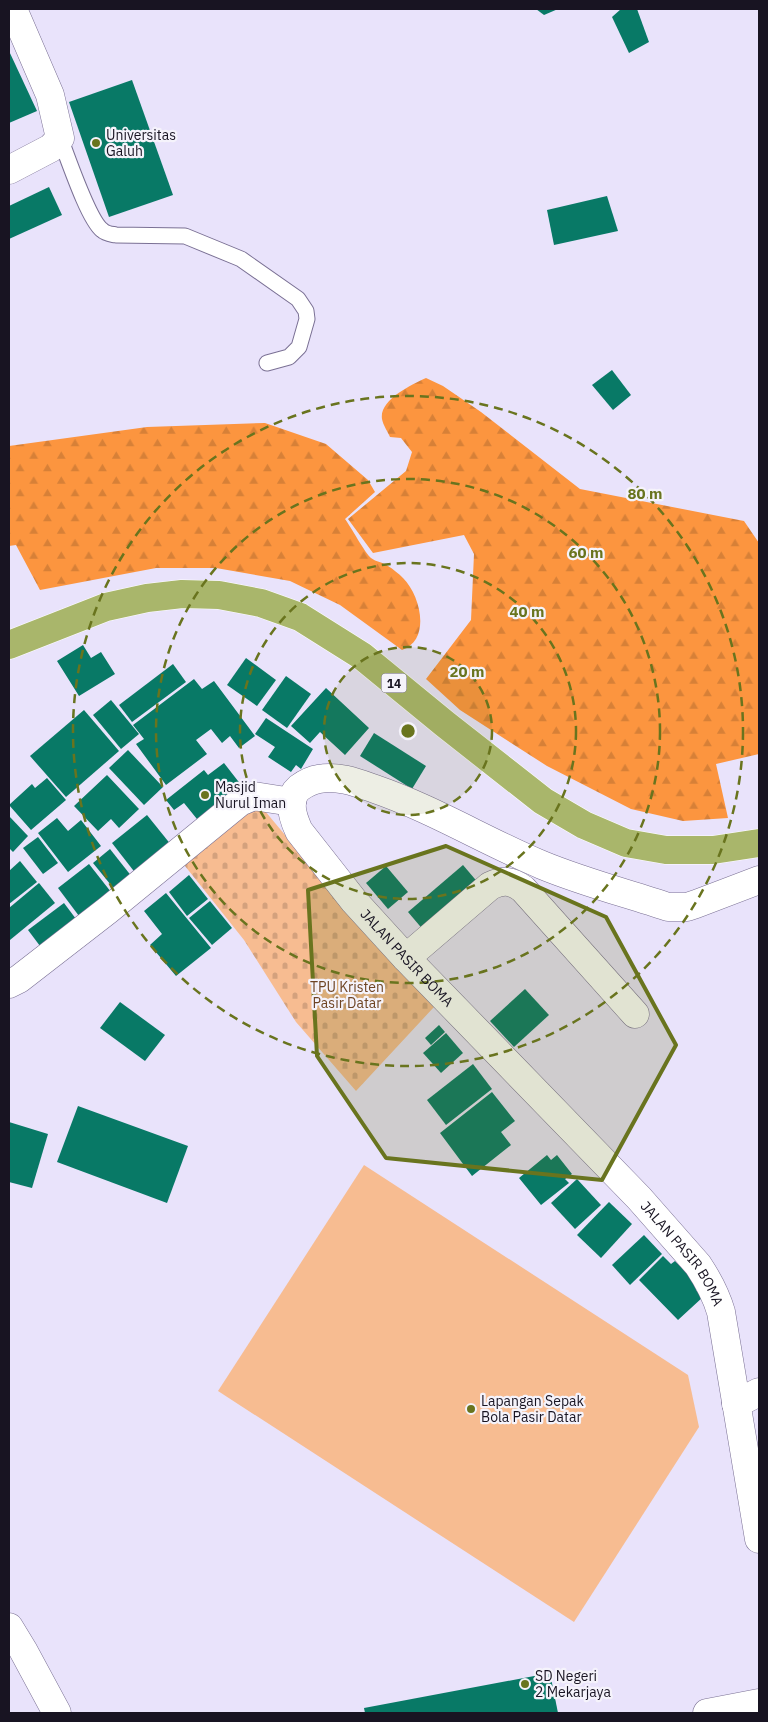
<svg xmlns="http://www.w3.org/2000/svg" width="768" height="1722" viewBox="0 0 768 1722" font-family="'IBM Plex Sans',sans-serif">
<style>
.green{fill:#f7bc91}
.forest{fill:url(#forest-firs)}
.cemetery{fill:url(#cemetery-stones)}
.building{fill:#087966}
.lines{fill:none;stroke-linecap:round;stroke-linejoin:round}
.lane-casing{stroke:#7a7094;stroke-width:17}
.street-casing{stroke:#7a7094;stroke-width:29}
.highway-casing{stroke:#fff;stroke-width:29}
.lane{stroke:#fff;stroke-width:15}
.street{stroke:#fff;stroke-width:28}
.highway{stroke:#a9b66b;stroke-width:28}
.marked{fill:#69741e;fill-opacity:0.2;stroke:#69741e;stroke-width:4;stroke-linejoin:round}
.ring{fill:none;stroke:#69741e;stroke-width:2.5;stroke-dasharray:9 6}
.poi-dot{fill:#69741e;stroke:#f5f3fb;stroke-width:2}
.labels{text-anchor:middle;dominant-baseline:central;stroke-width:4.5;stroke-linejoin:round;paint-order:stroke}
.shield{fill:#f5f3fb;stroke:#5a5763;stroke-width:1}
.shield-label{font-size:12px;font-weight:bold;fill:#181422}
.poi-label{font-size:14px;fill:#181422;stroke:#f5f3fb;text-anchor:start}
.street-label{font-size:14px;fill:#181422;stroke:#f5f3fb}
.park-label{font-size:14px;fill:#6e4423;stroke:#f5f3fb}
.centre{fill:#69741e;stroke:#f5f3fb;stroke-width:2.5}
.ring-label{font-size:15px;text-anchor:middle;font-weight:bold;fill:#69741e;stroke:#f5f3fb;stroke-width:4.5;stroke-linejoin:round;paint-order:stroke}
</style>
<defs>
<pattern id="forest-firs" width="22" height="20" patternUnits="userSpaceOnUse" patternTransform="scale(1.25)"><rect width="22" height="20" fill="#fc953f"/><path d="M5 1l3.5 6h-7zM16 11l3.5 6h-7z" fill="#d78037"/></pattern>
<pattern id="cemetery-stones" width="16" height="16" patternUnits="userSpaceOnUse" patternTransform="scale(1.25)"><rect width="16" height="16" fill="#f7bc91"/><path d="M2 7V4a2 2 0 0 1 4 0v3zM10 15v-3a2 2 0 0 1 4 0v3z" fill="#d3a17d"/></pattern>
</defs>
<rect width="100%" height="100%" fill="#e9e3fb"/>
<polygon class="green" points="364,1165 688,1375 699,1427 574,1622 218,1391"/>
<g class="forest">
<path d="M426 378 443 386 481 412 580 489 744 521 759 543V754L716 764 728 818 683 821 631 809 547 766 460 710 426 679 471 620 474 554 464 535 373 553 348 519 406 471 412 452 401 438 390 437C388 432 383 425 382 419 379 400 411 385 426 378Z"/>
<path d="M265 423 326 444 368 480 375 492 345 519C351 527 365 553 371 558 376 562 383 562 388 566 393 569 399 574 403 578 421 596 431 640 402 650L340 605 290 581 216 568H156L40 590 16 545 9 546V446L147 427Z"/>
</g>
<polygon class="cemetery" points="246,808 265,811 346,908 434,1007 356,1091 296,1022 244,940 181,861"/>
<g class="building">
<polygon points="536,9 558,9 544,15"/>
<polygon points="621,9 637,9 649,42 629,53 612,17"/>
<polygon points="9,51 37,111 9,123"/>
<polygon points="132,80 173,195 109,217 69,102"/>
<polygon points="49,187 62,215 9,239 9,206"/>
<polygon points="607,196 618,231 554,245 547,210"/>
<polygon points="612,370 631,395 613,410 592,385"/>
<polygon points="83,645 91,658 101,652 115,674 79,696 57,661"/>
<polygon points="246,658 276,680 257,706 227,685"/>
<polygon points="173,664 186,682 132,722 119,705"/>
<polygon points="286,676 311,694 287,728 262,710"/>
<polygon points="194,679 202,689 214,681 255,736 239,748 230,736 222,743 211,729 196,740 207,754 166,785 136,744 144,739 133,725"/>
<polygon points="326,688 369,728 345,755 320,732 310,743 291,726"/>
<polygon points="111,700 139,734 121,749 93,715"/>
<polygon points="84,710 119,751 66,797 30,756"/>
<polygon points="266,718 313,749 301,769 296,765 291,772 268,757 275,747 255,734"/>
<polygon points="374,733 426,766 412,789 360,756"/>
<polygon points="128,750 163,787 144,805 109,768"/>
<polygon points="224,763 245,790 201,824 184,803 174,810 166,800 204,770 208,775"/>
<polygon points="107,775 139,809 119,828 111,819 98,831 74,806"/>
<polygon points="47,778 66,800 31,830 9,805 32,784 35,788"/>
<polygon points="147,815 176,851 140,879 112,843"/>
<polygon points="9,816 28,836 13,852 9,848"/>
<polygon points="57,818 68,831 81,820 101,846 68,872 38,833"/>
<polygon points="38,837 58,863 43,874 23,848"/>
<polygon points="110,849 136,882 119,895 93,863"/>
<polygon points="20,861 37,882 9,904 9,871"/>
<polygon points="89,864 111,892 79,916 58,888"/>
<polygon points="463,865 480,885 425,932 408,912"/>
<polygon points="386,866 408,892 388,909 366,883"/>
<polygon points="189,875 208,899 187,916 169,892"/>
<polygon points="39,883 55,903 10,940 9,939 9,908"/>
<polygon points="166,893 211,948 176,976 150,945 162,934 144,911"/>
<polygon points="210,901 232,928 212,945 189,918"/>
<polygon points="64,903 82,927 46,954 28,930"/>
<polygon points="525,989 549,1015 514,1047 490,1021"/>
<polygon points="120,1002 165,1035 145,1061 100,1028"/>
<polygon points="439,1025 445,1032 431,1045 425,1038"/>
<polygon points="446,1033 463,1053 441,1073 423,1053"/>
<polygon points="473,1064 492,1089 446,1125 427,1100"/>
<polygon points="492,1092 515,1121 501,1132 511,1145 472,1176 440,1133"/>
<polygon points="78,1106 188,1146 167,1203 57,1162"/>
<polygon points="9,1122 48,1134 32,1188 9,1182"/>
<polygon points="547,1155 551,1160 557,1155 572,1174 565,1179 569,1183 541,1205 519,1178"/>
<polygon points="577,1179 601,1205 575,1229 551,1203"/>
<polygon points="609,1202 632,1224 601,1258 577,1235"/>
<polygon points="644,1235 662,1254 630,1285 612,1265"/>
<polygon points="663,1256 671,1264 675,1261 700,1286 696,1290 703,1297 678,1320 639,1280"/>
<polygon points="550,1673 558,1713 365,1713 364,1708"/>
</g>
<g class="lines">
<g class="lane-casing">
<path id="lane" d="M60 138C68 158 88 219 102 230 106 234 111 234 116 235L185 236 241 259 298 299 306 311 307 319 299 347 289 357 267 363"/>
</g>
<g class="street-casing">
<g id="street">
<polyline points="9,170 51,148 60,138 50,95 13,9"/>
<path id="s1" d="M759 880 696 904 687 907H668C626 893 583 882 542 865 485 841 433 809 375 789 358 783 338 775 319 779 311 780 306 783 299 788 286 799 293 818 299 831L354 901 406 958 639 1198 698 1265C708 1280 716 1295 721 1312L759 1539"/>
<path d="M406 958 490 886C503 880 511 880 523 889L635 1014"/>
<polyline points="9,984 19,979 108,910 240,802 254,796 292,802"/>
<polyline points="736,1404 759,1392"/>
<polyline points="9,1627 23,1650 57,1713"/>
<polyline points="707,1713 759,1703"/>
</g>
</g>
<g class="highway-casing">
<polyline id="highway" points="9,645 106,607 147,598 182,594 219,595 261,603 300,617 362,656 445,724 543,801 584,825 626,843 666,850 713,850 759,843"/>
</g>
<use href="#lane" class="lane"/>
<use href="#street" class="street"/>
<use href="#highway" class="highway"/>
</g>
<path class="marked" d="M446 846 606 917 676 1045 602 1180 386 1158 317 1056 308 890Z"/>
<circle cx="408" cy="731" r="84" fill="#69741e" fill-opacity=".12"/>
<g class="ring">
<circle cx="408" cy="731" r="84"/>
<circle cx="408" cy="731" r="168"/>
<circle cx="408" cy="731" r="252"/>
<circle cx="408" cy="731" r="335"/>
</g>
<g class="poi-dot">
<circle cx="96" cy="143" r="5"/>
<circle cx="205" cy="795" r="5"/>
<circle cx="471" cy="1409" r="5"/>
<circle cx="525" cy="1684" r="5"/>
</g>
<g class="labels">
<rect class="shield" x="381.5" y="673.5" width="25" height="19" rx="4"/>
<g class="shield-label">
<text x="394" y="683">14</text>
</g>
<g class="poi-label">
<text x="106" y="135">Universitas<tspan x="106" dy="16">Galuh</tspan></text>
<text x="215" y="787">Masjid<tspan x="215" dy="16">Nurul Iman</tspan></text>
<text x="481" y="1401">Lapangan Sepak<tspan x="481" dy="16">Bola Pasir Datar</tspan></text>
<text x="535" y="1676">SD Negeri<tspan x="535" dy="16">2 Mekarjaya</tspan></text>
</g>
<g class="street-label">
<text stroke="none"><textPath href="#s1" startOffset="705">JALAN PASIR BOMA</textPath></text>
<text stroke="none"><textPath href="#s1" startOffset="1110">JALAN PASIR BOMA</textPath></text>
</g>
<g class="park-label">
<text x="347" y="987">TPU Kristen<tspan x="347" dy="16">Pasir Datar</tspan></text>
</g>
</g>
<circle cx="408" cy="731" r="8" class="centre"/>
<g class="ring-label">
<text x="645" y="499">80 m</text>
<text x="586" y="558">60 m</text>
<text x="527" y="617">40 m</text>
<text x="467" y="677">20 m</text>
</g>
<rect width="768" height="1722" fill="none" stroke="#181422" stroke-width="20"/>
</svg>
